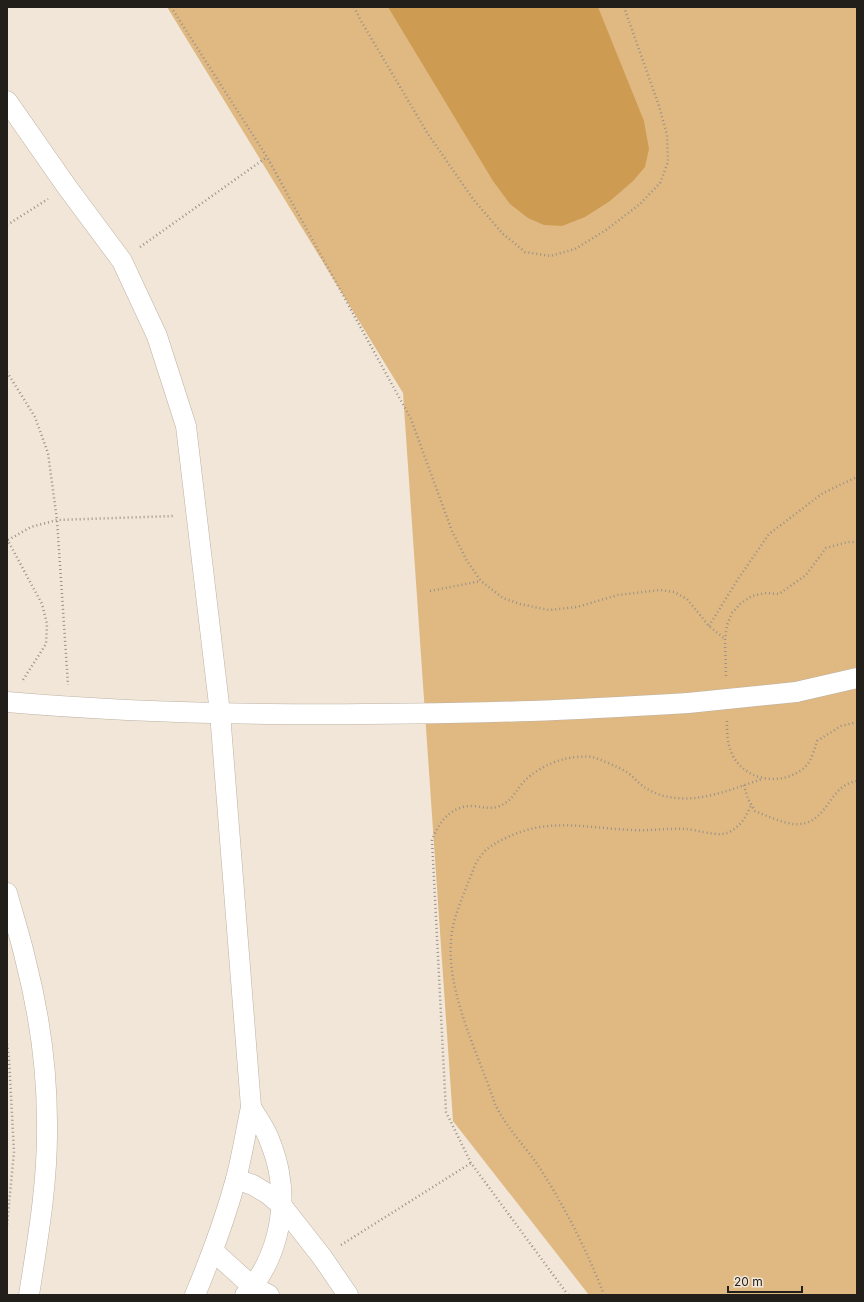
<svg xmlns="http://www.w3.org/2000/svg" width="864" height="1302" viewBox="0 0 864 1302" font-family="Inter,sans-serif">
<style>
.green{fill:#e0b982}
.water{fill:#cd9c52}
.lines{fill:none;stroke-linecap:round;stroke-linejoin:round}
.street-casing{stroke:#bcb1a3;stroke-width:21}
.path{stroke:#999187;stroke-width:2.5;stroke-dasharray:1 3;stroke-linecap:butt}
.street{stroke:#fff;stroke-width:20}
.street-bridge-casing{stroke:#bcb1a3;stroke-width:21;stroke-linecap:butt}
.street-bridge{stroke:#fff;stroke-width:20}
</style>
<rect width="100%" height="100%" fill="#f1e6d7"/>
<polygon class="green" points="167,7 857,7 857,1295 589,1295 453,1121 403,393"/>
<polygon class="water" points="388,7 598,7 644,121 649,149 645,167 633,181 610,201 585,217 562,226 544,225 528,218 510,204 493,181"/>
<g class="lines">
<g class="street-casing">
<g id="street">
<path d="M7 101 67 187 122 261 157 336 186 426 220 713 251 1107C246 1131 242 1156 236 1179 225 1219 211 1257 195 1295"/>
<polyline points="796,692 857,678"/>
<path d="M7 702C181 717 356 716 531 711 583 709 636 706 688 703"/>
<path d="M7 893C13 915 20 936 25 958 39 1012 47 1067 47 1123 48 1181 38 1238 29 1295"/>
<polyline points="236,1179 253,1185 268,1194 282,1206 322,1257 348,1295"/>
<polyline points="213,1251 253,1287 269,1295"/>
<path d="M245 1295C275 1263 287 1215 279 1172 277 1161 273 1149 269 1139 265 1128 257 1118 251 1107"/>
</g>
</g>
<g class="path">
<polyline points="171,7 267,157 411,419 452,531 467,561 481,581 503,598 520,604 549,610 577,607 618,595 660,590 674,592 687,599 709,626 725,639"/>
<polyline points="354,7 361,21 428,134 473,199 502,233 525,252 550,256 575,249 606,230 640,204 660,183 668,162 667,135 659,106 624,7"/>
<polyline points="7,225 48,199"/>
<polyline points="140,247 267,157"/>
<polyline points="7,372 35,417 48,453 57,520 68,685"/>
<polyline points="7,539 42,604 47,624 46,644 23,680"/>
<polyline points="8,540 31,527 57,520 174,516"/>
<polyline points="430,591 481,581"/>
<polyline points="709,626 738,579 769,534 823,493 857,477"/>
<polyline points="726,676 725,639 727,625 732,613 741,603 752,596 765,593 779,594 806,575 826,548 848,542 857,542"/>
<path d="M727 721C727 730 727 740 730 749 740 780 780 788 804 768 812 761 814 750 817 741L841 726 857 722"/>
<path d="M744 785 748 799 755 811C767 816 780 822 793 824 829 827 826 786 857 781"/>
<polyline points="7,1044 9,1058 14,1152 7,1225"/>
<polyline points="341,1245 471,1163"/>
<path d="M568 1295 471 1163 446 1112 432 840C439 821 452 805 474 806 482 807 489 809 497 807 511 802 513 795 521 785 530 773 550 762 565 759 570 757 586 756 592 757 600 759 618 767 625 771 632 775 637 782 644 787 650 791 661 796 669 797 701 803 732 789 762 779"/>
<path d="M604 1295C588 1252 561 1199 535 1161 521 1142 505 1125 495 1104 477 1049 439 980 454 922 459 903 468 884 475 865 482 851 492 844 506 838 548 817 587 828 631 830 649 831 668 828 686 829 696 830 713 835 722 834 737 832 746 818 751 805"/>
</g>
<use href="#street" class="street"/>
<g class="street-bridge-casing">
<polyline id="street-bridge" points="688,703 796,692"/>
</g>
<use href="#street-bridge" class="street-bridge"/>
</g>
<rect width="864" height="1302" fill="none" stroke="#221e19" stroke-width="16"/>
<path d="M728 1286v6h74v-6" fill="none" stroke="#221e19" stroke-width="2"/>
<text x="734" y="1286" font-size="12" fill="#221e19" stroke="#f1e6d7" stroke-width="3" paint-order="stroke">20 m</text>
</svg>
